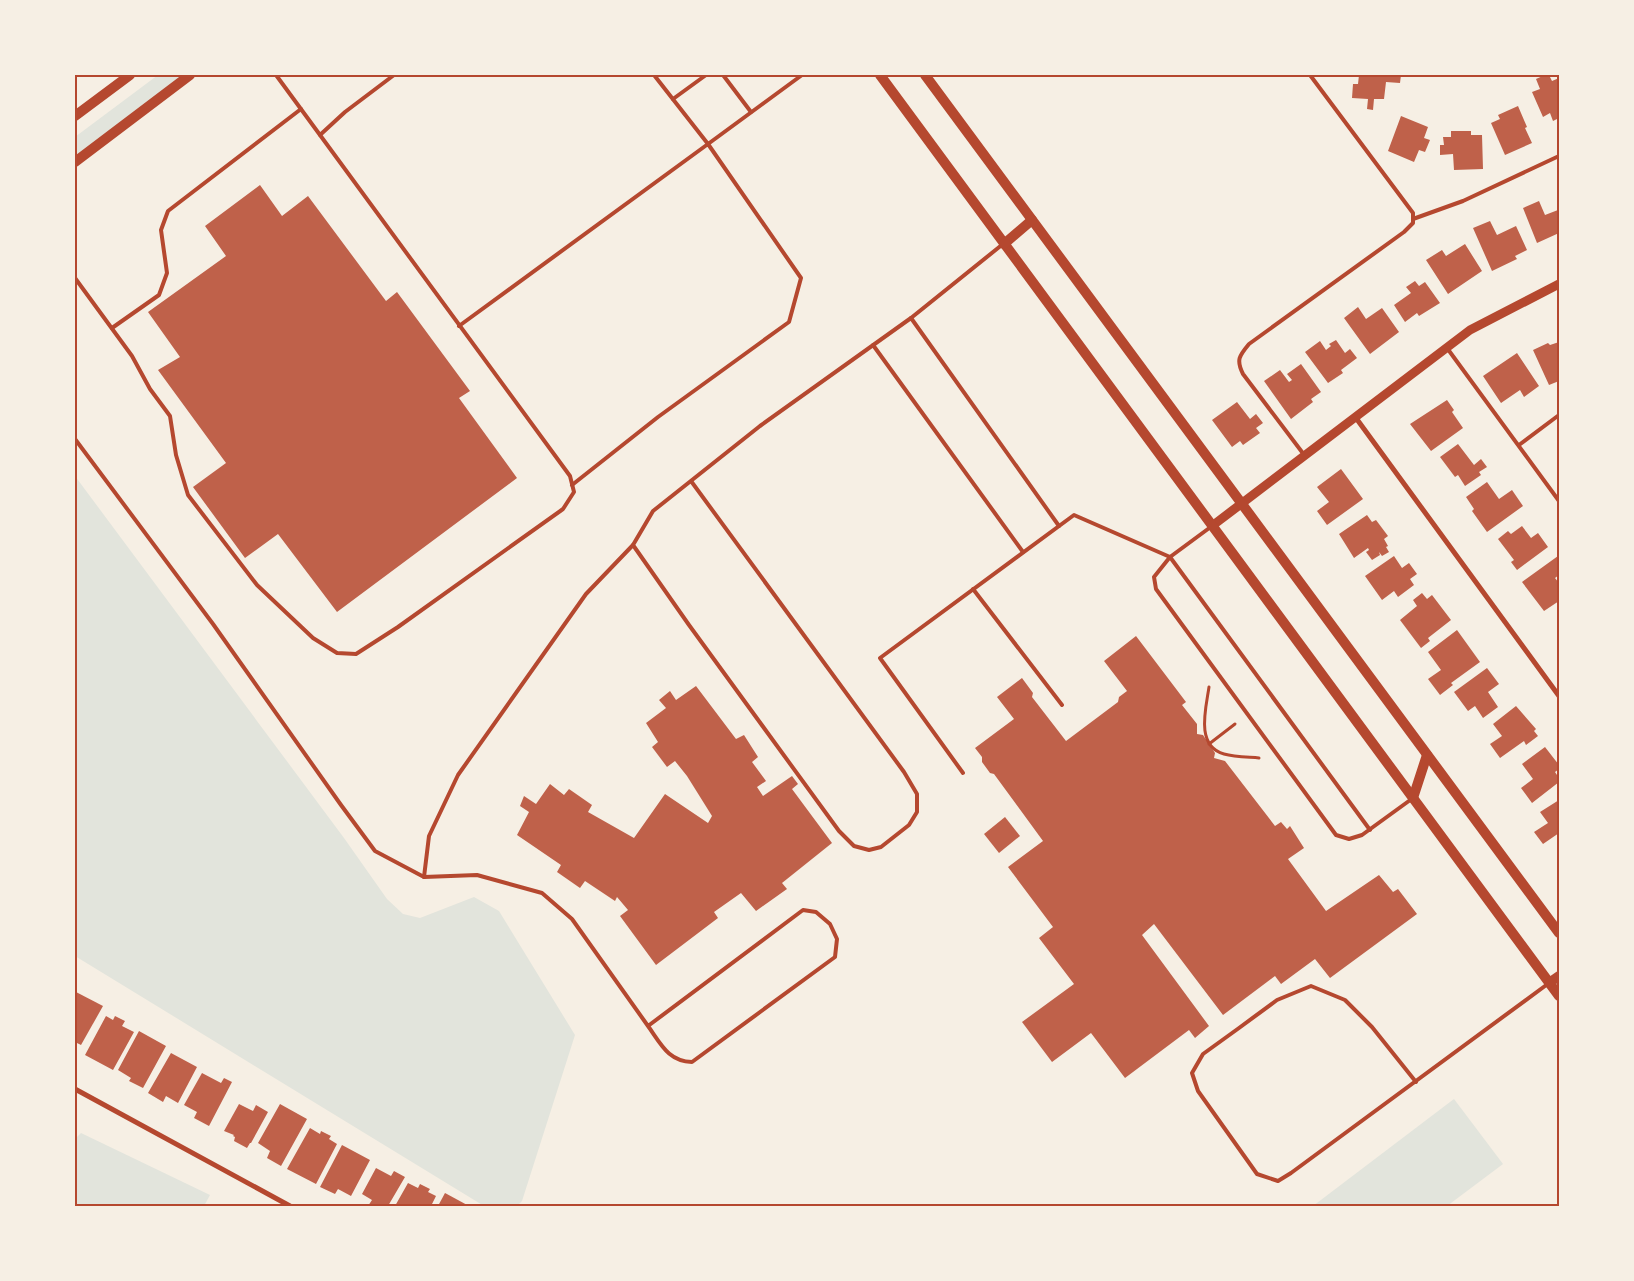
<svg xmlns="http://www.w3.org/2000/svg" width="1634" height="1281" viewBox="0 0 1634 1281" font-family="'Source Sans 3',sans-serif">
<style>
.green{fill:#e2e4dc}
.building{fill:#bf614a}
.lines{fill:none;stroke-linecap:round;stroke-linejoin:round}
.path{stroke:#b5482f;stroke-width:3}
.service{stroke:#b5482f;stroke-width:4}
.minor{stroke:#b5482f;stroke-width:5}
.tertiary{stroke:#b5482f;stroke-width:9}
.secondary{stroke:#b5482f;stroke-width:10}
.neatline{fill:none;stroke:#b5482f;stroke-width:2}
</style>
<rect width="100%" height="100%" fill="#f6efe4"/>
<g class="green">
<polygon points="158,75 188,75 75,160 75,137"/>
<polygon points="75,476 344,838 387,899 403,914 420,918 474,897 499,911 575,1035 522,1201 517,1206 484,1206 75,956"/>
<polygon points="1454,1099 1503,1164 1447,1206 1313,1206"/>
<polygon points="81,1133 210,1195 204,1206 75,1206 75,1139"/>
</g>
<g class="building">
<polygon points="1359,75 1401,75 1400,83 1386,82 1384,99 1374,99 1373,110 1367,109 1368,99 1352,98 1353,84 1358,84"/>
<polygon points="1545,75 1549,75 1552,81 1559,78 1559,118 1553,121 1550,113 1543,117 1532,92 1540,89 1536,79"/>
<polygon points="1518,106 1527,127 1525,128 1532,143 1505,155 1491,123 1500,119 1498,115"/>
<polygon points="1401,116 1428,127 1424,138 1430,140 1425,152 1419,150 1414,162 1388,151"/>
<polygon points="1451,131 1471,131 1471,135 1482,135 1483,169 1454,170 1453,154 1440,155 1440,145 1444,145 1443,137 1451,137"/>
<polygon points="260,185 282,216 308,196 386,301 397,292 470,391 459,398 517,478 337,612 278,534 245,558 193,487 226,463 158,370 180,357 148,312 226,256 205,226"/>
<polygon points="1539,201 1545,215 1558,210 1559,233 1537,243 1523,208"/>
<polygon points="1490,221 1497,235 1516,226 1527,250 1515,256 1517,259 1492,271 1473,228"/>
<polygon points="1465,244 1482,271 1448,294 1426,260 1442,250 1446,256"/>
<polygon points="1415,281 1419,286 1425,282 1440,303 1419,316 1417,313 1405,322 1394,305 1411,293 1406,287"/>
<polygon points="1358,307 1366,319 1382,308 1399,332 1370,354 1344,318"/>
<polygon points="1336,340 1345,353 1350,349 1357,358 1341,370 1343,373 1328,383 1305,352 1320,341 1326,350 1331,346 1329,344"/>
<polygon points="1559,342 1559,381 1549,385 1533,350 1548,343 1550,345"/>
<polygon points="1517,353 1539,386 1524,397 1520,390 1501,403 1483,376"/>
<polygon points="1301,364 1321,392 1311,399 1313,402 1291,419 1264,381 1280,370 1289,382 1292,380 1287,374"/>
<polygon points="1447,400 1454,410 1452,412 1463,428 1431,451 1410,424"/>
<polygon points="1237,402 1250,419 1256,414 1263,423 1256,428 1260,433 1243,445 1240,441 1232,447 1212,420"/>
<polygon points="1458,444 1474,465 1481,459 1487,467 1479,472 1481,475 1465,486 1458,475 1455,477 1440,457"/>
<polygon points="1341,469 1363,499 1327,525 1317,511 1329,502 1317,487"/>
<polygon points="1487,482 1499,499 1512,490 1523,506 1487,532 1472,511 1474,509 1466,497"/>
<polygon points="1367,515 1372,522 1376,520 1388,536 1384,539 1388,546 1386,547 1389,552 1382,556 1379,552 1380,555 1372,560 1366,552 1369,550 1368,548 1354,558 1339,534"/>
<polygon points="1522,526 1531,538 1538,533 1548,547 1517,570 1511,562 1514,560 1498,539 1508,531 1511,534"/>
<polygon points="1394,556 1402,568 1409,563 1417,574 1410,579 1414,585 1398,597 1394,591 1382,600 1365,576"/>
<polygon points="1558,556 1559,575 1555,578 1559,583 1559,601 1544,611 1522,582"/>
<polygon points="1422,593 1427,599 1432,595 1451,620 1428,638 1430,641 1421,648 1400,620 1417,606 1413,600"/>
<polygon points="1457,630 1480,662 1451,683 1453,685 1440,695 1428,679 1441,670 1428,652"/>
<polygon points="1136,636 1186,702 1182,705 1197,724 1197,734 1203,735 1215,753 1214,758 1225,761 1275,826 1281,822 1287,829 1290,826 1304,848 1288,859 1326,911 1379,875 1393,892 1398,889 1417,914 1330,978 1315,959 1281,984 1275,976 1223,1015 1154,924 1142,935 1209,1026 1195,1038 1189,1030 1125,1078 1091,1033 1052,1062 1022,1022 1074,984 1039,938 1053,927 1008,867 1043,841 994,774 990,773 982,762 982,757 975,748 1014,719 997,697 1022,678 1033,693 1032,697 1066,741 1118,702 1119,697 1127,691 1104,661"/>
<polygon points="1487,668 1499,684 1488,692 1498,707 1483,718 1475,706 1468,711 1454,692"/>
<polygon points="696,686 736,739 744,735 758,757 752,762 766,781 757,787 763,796 792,776 798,784 792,789 832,843 782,883 787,889 756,911 741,893 714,912 718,918 656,965 620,916 628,910 617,897 615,901 585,881 580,888 557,872 561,865 517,835 529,812 520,806 524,796 536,804 550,784 564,795 569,789 592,805 588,812 634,838 665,794 708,823 712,816 687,776 675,761 667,767 652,747 658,742 646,723 666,708 659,700 670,691 676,700"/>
<polygon points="1516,706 1536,729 1534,731 1538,736 1526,745 1524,741 1500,758 1490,744 1502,736 1493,724"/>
<polygon points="1545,747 1559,765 1559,769 1555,772 1559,778 1559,782 1532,803 1521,788 1533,779 1522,764"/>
<polygon points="1559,800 1559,833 1543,844 1534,832 1548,823 1540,812"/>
<polygon points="1005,817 1020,836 999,853 984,834"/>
<polygon points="76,992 103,1006 81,1045 75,1042"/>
<polygon points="106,1016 113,1020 115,1016 125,1021 122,1026 134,1032 113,1070 85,1055"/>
<polygon points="139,1031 166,1046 143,1088 129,1081 131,1078 118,1070"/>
<polygon points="171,1053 197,1067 178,1103 166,1096 163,1102 148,1093"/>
<polygon points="202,1073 221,1083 224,1078 232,1082 209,1126 194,1118 197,1112 184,1105"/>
<polygon points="239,1104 253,1111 256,1105 268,1112 251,1143 250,1143 247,1148 234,1141 235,1137 233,1136 234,1135 224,1131"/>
<polygon points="280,1104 307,1119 281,1166 267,1158 270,1151 258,1143"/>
<polygon points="310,1128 320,1134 321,1131 331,1136 329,1139 337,1144 316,1184 287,1169"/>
<polygon points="342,1145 370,1160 351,1196 338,1189 335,1194 320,1187"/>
<polygon points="376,1168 391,1176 394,1171 405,1177 388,1206 368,1206 372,1200 362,1194"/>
<polygon points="408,1183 418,1188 420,1184 430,1189 428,1192 436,1196 431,1206 395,1206"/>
<polygon points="445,1193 469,1206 438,1206"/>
</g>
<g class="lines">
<g class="path">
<path d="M1209 687C1206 708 1195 746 1224 754 1235 757 1248 757 1259 758"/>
<polyline points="1209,744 1235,724"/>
</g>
<g class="service">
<polyline points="654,75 708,144 802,75"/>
<polyline points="723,75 751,112"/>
<polyline points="673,99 706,75"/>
<polyline points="320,135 345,112 394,75"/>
<polyline points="1413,219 1463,201 1559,156"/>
<polyline points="75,278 132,356 150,389 170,416 176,455 188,495 257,585 313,638 337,653 356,654 398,627 563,509 574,492 570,476 276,75"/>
<polyline points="911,318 1003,244"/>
<polyline points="459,326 708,144 801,278 789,322 658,417 572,485"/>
<polyline points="112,328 159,295 167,273 161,230 168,211 301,109"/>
<polyline points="873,345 1023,552"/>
<polyline points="1447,348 1559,501"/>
<polyline points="75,439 213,624 341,805 375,851 424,877"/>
<polyline points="1519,445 1559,415"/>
<path d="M1305 456 1243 374C1236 360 1239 356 1249 344L1404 232 1413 223V213L1310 75"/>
<polyline points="691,481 904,772 917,794 917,812 909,825 881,847 869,850 854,846 839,831 689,625 633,545 653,511 760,426 911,318 1059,526"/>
<polyline points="1212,526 1170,557 1154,577 1156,589 1336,835 1349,839 1362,835 1413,798"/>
<path d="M633 545 586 594 458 775 429 836 424 877 477 875 542 893 572 919 648 1026 803 910 816 912 830 924 837 939 835 957 692 1062C668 1061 661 1044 648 1026"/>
<polyline points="973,589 1062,705"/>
<polyline points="963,773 880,658 1074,515 1170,557 1370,830"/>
<polyline points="1416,1082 1372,1027 1345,1000 1311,986 1277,1000 1239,1028 1203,1054 1192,1073 1198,1091 1257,1174 1278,1181 1291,1173 1549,983"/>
</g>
<g class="minor">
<polyline points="1356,418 1559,696"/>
<polyline points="75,1089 290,1206"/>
</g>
<polyline class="tertiary" points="1212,526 1470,330 1559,284"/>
<g class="secondary">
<polyline points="880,75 1559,996"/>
<polyline points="925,75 1559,933"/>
<polyline points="75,116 130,75"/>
<polyline points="75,162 190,75"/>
<polyline points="1004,244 1032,220"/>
<polyline points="1413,798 1427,755"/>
<polyline points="1549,983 1559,976"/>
</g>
</g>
<rect width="1634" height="1281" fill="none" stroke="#f6efe4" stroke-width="152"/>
<rect x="76" y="76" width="1482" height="1129" class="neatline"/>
</svg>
